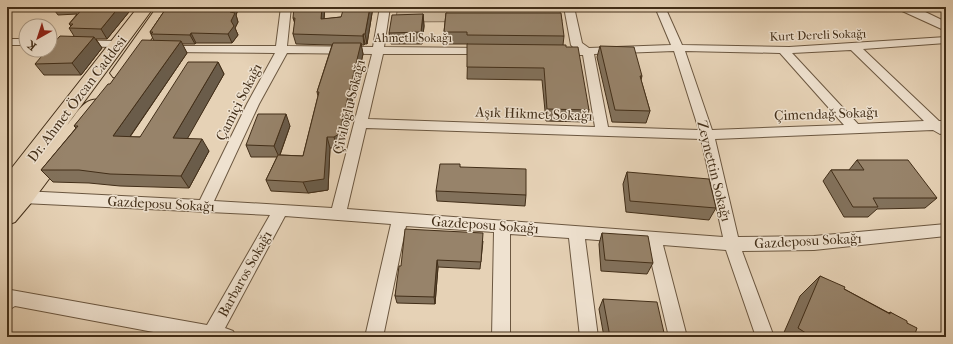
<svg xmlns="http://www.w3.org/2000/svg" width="953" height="344" viewBox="0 0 953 344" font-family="'IM FELL French Canon',serif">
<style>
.green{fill:#cab69b;stroke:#86725a}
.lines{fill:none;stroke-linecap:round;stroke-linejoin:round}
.minor-casing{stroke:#6b5740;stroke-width:2}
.tertiary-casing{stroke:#6b5740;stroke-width:2}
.primary-casing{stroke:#422e18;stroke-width:2}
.minor{fill:#efe2d0;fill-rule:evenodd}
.tertiary{fill:#efe2d0;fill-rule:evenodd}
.primary{fill:#e6d2b6;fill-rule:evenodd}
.wall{fill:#82715b;stroke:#422e18}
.shaded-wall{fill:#6a5c4a;stroke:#422e18}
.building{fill:#97836a;stroke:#422e18}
.labels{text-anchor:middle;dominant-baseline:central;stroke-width:3;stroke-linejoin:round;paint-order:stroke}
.far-street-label{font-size:12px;fill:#422e18;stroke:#efe2d0}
.street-label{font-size:14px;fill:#422e18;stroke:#efe2d0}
</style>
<rect width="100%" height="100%" fill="#e6d2b6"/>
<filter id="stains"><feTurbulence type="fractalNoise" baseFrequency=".005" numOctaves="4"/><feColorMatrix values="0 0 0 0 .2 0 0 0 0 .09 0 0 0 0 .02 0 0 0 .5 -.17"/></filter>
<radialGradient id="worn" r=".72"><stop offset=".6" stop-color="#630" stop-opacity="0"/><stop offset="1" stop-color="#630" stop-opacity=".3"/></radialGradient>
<polygon class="green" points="398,7 559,7 562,21 395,22"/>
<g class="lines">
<g class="minor-casing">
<g id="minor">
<path d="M281 7H291L287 46 373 47 380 7H390L384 47 486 48 492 51 486 54H383L368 119 595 127 583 55H561L555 52 561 49 574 48 571 45 564 7H574L582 43 589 48 671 45 655 7H665L682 45 789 47 946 37V43L863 49 939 121H946L945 132 940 134 933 130 715 139 738 237 814 236 946 224V236L814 250 742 251 774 337H756L726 250 663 245 687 337H669L647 244 585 239 598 337H580L569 238 510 234V337H492L494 232 406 226 383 337H365L391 224 285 216 225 328 233 331 236 337H180L15 306 7 311V292L11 290 207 325 270 215 23 203 18 201 16 197 18 193 23 191 200 200 247 104 275 53 167 52 161 49 167 46H276ZM851 50 924 121 858 124 792 53ZM674 51 699 130 608 127 594 54ZM685 51 780 53 844 125 712 130ZM287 53 372 54 332 208 214 201 259 104ZM366 128 701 139 723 237 347 209Z"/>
<rect x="7" y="39" width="19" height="6"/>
<polygon points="50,40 118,41 123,44 118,47 50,46"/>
</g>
</g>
<g class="tertiary-casing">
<polygon id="tertiary" points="898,7 915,7 946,22 946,31 900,10"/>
</g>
<g class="primary-casing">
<g id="primary">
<path d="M138 7H154L67 125C77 114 84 96 101 100L104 105 31 203 15 222 7 225V174Z"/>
<polygon points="157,7 173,7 125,77 119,79 113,77 110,73"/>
</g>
</g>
<use href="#minor" class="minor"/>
<use href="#tertiary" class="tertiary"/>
<use href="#primary" class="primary"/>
</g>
<g class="wall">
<polygon points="52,7 133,7 107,39 96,39 102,48 81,75 44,75 35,64 74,36 69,28 71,26 69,24 77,14 58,15"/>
<polygon points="167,7 239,7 236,15 238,22 235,28 238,35 232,43 196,43 195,44 182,44 187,53 130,137 140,137 218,62 224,74 187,138 209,151 189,188 120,186 89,183 53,182 41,170 76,128 74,126 110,84 154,41 150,32"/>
<polygon points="325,7 324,19 341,17 373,7 367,44 365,44 364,45 361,45 363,54 342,146 337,148 330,148 328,190 308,193 271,191 266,180 277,157 251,157 246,145 290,126 280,155 303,156 318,96 317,92 332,45 296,44 293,34 295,24 293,18"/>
<polygon points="446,13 564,36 563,45 566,47 589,110 587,122 546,121 542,80 467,79 468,44 445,44 444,32"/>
<polygon points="423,14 424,26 422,44 391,44 389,33"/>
<polygon points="600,46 642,76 641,80 650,111 646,123 612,122 597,57"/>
<polygon points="857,160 937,198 925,208 877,209 868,217 844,217 823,181 831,170 849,170"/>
<polygon points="460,167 526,195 525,206 437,201 436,191"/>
<polygon points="627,172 716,208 709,220 626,212 623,184"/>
<polygon points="602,233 653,263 647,274 601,271 599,244"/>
<polygon points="483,241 480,269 438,267 435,304 397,303 395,296 401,266"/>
<polygon points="820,276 889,313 890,312 907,323 914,337 782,337 800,296"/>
<polygon points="603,299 665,337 604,337 599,309"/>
</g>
<g class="shaded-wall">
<polygon points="119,7 133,7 107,39 101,29"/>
<polygon points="232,7 239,7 236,15 238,22 235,28 238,35 232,43 228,34 231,21 230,12"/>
<polygon points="322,7 325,7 323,29 321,19"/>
<polygon points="370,7 373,7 367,44 365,34"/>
<polygon points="423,14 424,26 422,44 421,32"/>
<polygon points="191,33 196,43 195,44 190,35"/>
<polygon points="363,34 365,44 364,45 363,36"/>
<polygon points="94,37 102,48 81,75 72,63"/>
<polygon points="181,41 187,53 122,148 113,136"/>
<polygon points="361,43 363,54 342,146 337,148 334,137"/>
<polygon points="218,62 224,74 181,150 173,138"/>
<polygon points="286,114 290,126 279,157 274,146"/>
<polygon points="327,137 330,148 328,190 308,193 303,182"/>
<polygon points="202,139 209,151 189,188 181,176"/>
<polygon points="437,260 438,267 435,304 434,297"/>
</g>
<g class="building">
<polygon points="84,7 119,7 101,29 69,28 73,24 69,24"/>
<polygon points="167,7 232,7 230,12 235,13 231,21 234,26 228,34 191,33 190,35 151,34 153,32 150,32"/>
<polygon points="294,7 322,7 321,19 341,17 344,7 370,7 365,34 363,34 363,36 293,34 295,18 293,18"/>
<polygon points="446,13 561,13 564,36 467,35 467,32 444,32"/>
<polygon points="423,14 421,32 389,33 392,15"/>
<polygon points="60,36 94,37 72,63 35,64 47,50 50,50 50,47"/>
<polygon points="142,40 181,41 113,136 140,137 188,62 218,62 173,138 202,139 181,176 110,174 79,170 41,170 78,126 74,126 108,84 110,84"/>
<polygon points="333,43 361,43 339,134 334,137 327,137 324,179 303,182 266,180 278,155 303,156 319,92 317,92"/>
<polygon points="467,44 566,45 566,47 578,47 589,110 547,109 544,68 467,67"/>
<polygon points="600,46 634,47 642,76 640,76 650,111 615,110"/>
<polygon points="258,114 286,114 274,146 246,145"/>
<polygon points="857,160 908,160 937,198 873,198 878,207 853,207 831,170 864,170"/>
<polygon points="440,164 460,164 460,167 526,169 526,195 436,191"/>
<polygon points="627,172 709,179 716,208 630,201"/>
<polygon points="405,229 483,233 481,262 437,260 434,297 395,296 399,266 401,266"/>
<polygon points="602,233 648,236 653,263 605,260"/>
<polygon points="820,276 845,287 844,289 890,314 890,312 907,321 907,323 917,328 914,337 812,337 798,328"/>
<polygon points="603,299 657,302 665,337 610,337"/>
</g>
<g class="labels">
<g class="far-street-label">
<text transform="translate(818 35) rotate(-2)">Kurt Dereli Sokağı</text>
<text x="413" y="38">Ahmetli Sokağı</text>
</g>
<g class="street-label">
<text transform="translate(77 99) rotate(-53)">Dr. Ahmet Özcan Caddesi</text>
<text transform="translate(239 102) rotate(-63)">Çamiçi Sokağı</text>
<text transform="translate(349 107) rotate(-76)">Çiviloğlu Sokağı</text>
<text transform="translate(534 114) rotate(2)">Aşık Hikmet Sokağı</text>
<text transform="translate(826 114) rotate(-2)">Çimendağ Sokağı</text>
<text transform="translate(714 171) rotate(76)">Zeynettin Sokağı</text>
<text transform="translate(161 204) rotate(3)">Gazdeposu Sokağı</text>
<text transform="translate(485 225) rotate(4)">Gazdeposu Sokağı</text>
<text transform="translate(808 241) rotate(-3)">Gazdeposu Sokağı</text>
<text transform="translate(245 274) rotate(-61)">Barbaros Sokağı</text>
</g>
</g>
<rect width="953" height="344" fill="none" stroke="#e6d2b6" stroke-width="24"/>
<rect x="8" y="8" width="937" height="328" fill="none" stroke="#422e18" stroke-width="2"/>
<rect x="12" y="12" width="929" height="320" fill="none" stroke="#422e18"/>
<g transform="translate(38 38) rotate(219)"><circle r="19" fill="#efe2d0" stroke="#aa9a86"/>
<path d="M0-3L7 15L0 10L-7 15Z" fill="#8f2418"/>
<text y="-6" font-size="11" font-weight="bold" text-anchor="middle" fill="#422e18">K</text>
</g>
<rect width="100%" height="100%" filter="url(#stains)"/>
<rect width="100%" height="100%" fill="url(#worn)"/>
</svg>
